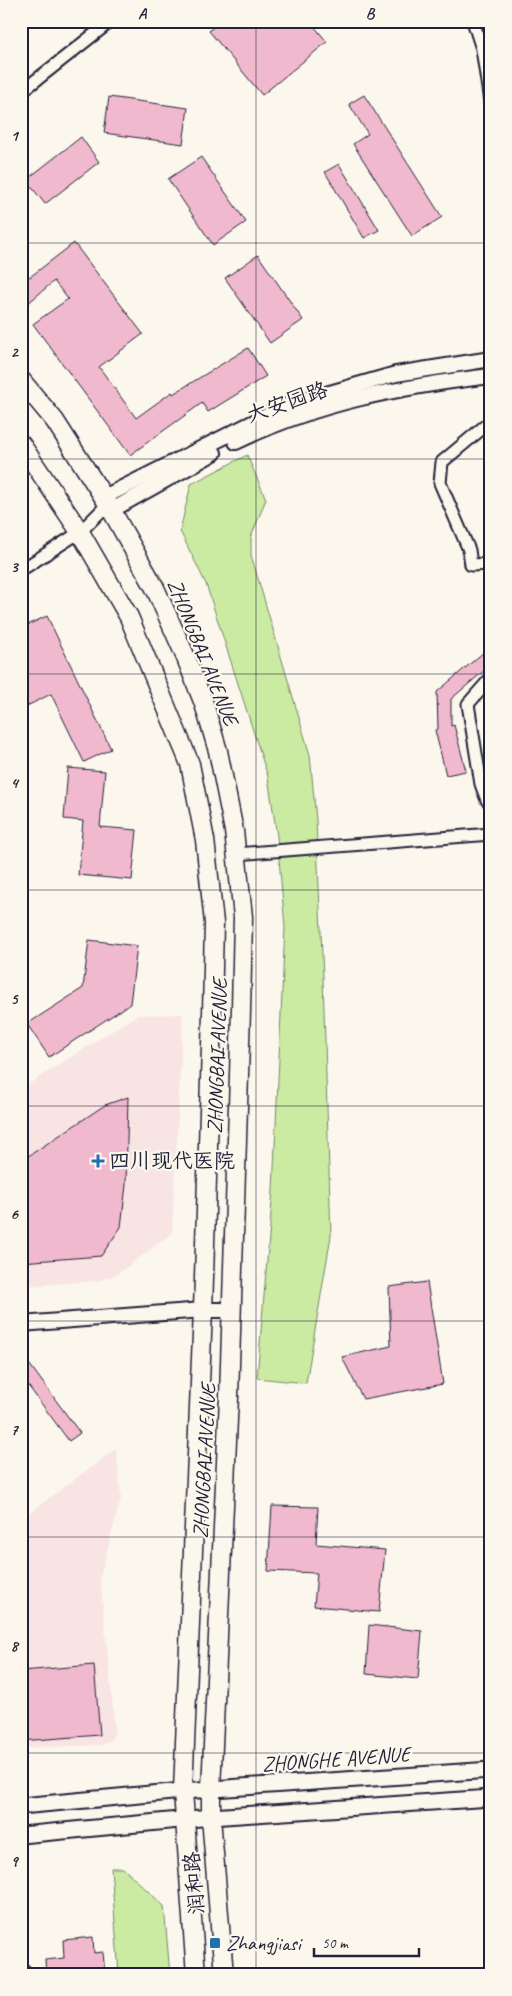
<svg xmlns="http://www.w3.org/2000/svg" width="512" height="1996" viewBox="0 0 512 1996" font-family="Caveat,'LXGW WenKai TC',sans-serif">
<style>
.built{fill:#f8e4e3}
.green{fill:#cbeba2;stroke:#76866e}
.building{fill:#f1b9ce;stroke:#22223b}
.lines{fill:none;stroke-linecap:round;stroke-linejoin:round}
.service-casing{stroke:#22223b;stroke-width:9}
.minor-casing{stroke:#22223b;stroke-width:15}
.tertiary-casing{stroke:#22223b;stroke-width:18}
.secondary-casing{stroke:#22223b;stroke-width:19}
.primary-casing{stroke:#22223b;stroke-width:21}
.service{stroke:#fbf7ec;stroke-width:5.5}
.minor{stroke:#fbf7ec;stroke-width:11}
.tertiary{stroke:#fbf7ec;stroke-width:14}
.secondary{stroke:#fbf7ec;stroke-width:15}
.primary{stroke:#fbf7ec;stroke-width:18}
.grid{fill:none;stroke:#22223b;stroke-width:1;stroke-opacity:0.55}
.poi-dot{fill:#1f6fb2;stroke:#fbf7ec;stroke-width:2}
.labels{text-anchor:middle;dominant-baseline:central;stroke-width:4.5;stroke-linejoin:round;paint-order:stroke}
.street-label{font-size:21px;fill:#22223b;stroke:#fbf7ec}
.poi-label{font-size:21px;fill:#22223b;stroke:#fbf7ec;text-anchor:start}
.neatline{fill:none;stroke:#22223b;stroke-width:2}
.grid-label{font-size:16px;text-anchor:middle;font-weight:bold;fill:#22223b}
</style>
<rect width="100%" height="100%" fill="#fbf7ec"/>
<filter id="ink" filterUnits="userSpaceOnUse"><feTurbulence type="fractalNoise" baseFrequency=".02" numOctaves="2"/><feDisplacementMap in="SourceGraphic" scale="10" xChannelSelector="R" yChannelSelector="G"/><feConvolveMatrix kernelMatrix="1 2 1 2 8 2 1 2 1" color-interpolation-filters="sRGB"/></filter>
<g filter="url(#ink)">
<g class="built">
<polygon points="183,1014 172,1233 116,1275 97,1281 21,1286 21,1089 137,1015"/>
<polygon points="116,1449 121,1498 100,1577 115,1730 112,1739 102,1745 21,1748 21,1519"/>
</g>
<g class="green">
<polygon points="247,455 266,499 251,537 251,555 310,755 316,820 323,977 331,1236 306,1383 257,1378 273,1190 285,927 277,836 268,777 206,584 180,531 191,484"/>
<polygon points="111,1868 123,1868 164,1906 170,1975 119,1975"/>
</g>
<g class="building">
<polygon points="220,21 310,21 327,42 262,95 209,31"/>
<polygon points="364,95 442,217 412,236 353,144 368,134 349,104"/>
<polygon points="109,97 188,108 183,144 104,133"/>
<polygon points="81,137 99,162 45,204 26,180"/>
<polygon points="201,157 246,222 213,245 168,179"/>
<polygon points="339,164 379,230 364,238 325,172"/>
<polygon points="74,243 143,334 99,367 136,418 172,392 173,394 248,348 266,376 208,412 202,403 130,455 33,324 68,299 54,281 26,305 21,300 21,267 30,277"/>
<polygon points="258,255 303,320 270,343 225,278"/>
<polygon points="47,616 111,749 84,762 51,694 21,709 21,628"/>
<polygon points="491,646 491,665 451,699 451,726 454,725 466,771 446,775 435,730 438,729 437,692"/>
<polygon points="68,768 105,771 100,827 137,830 132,880 78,875 83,821 64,819"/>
<polygon points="89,940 137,946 130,1004 49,1057 27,1024 83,988"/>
<polygon points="128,1097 126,1185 121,1227 101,1256 21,1262 21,1161 105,1105"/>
<polygon points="427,1282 443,1384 363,1399 342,1357 391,1346 389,1287"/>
<polygon points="21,1353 80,1433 69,1441 21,1376"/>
<polygon points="272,1506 318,1507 316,1544 385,1550 379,1612 314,1606 317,1573 268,1571"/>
<polygon points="369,1625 422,1631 418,1679 366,1674"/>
<polygon points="94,1665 100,1735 21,1741 21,1671"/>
<polygon points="93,1937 94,1953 103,1952 105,1975 46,1975 45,1960 64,1958 63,1940"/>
</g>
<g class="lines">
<g class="service-casing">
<polyline id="service" points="21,1969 26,1968 32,1975"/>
</g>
<g class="minor-casing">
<g id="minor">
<polyline points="473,21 482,49 491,109"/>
<polyline points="21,92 111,21"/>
<polyline points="491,421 442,462 440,483 469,550 471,565 491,564"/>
<polyline points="21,570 80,532 108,504"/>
<polyline points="491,678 468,704 481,784 487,800 491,799"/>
<polyline points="236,854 491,834"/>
</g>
</g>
<g class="tertiary-casing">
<g id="tertiary">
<path d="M236 442C315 403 404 386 491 376"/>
<polyline points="104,497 288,405 396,374 491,359"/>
<polyline points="112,510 214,453"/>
<polyline points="21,1324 203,1310 232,1310"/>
</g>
</g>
<g class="secondary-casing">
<g id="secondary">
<polyline points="21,1806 183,1791 491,1770"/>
<polyline points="21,1835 211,1817 491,1798"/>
</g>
</g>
<g class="primary-casing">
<g id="primary">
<polyline points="21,380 55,421 108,504 155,588 184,653 204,704 218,751 234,831 243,917 241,1010 229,1397 211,1789 211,1817 224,1975"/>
<polyline points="21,444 80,532 129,617 190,764 205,840 214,923 212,1013 203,1310 183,1791 196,1975"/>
</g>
</g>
<use href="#service" class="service"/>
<use href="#minor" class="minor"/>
<use href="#tertiary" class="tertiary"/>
<use href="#secondary" class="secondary"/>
<use href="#primary" class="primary"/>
</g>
</g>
<path class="grid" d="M256 21V1975M21 243H491M21 459H491M21 674H491M21 890H491M21 1106H491M21 1321H491M21 1537H491M21 1753H491"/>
<g class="poi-dot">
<path d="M95.5 1153.5h5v5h5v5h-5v5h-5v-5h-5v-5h5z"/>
<rect x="209" y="1937" width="12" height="12" rx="2.5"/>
</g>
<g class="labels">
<g class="street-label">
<text transform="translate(287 402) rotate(-19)">大安园路</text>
<text transform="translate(203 652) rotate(68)">ZHONGBAI AVENUE</text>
<text transform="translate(217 1056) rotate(-88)">ZHONGBAI AVENUE</text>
<text transform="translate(204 1461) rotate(-87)">ZHONGBAI AVENUE</text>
<text transform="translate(336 1759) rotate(-4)">ZHONGHE AVENUE</text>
<text transform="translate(194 1883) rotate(-95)">润和路</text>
</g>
<g class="poi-label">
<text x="109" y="1161">四川现代医院</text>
<text x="226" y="1943">Zhangjiasi</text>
</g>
</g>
<rect width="512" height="1996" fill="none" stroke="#fbf7ec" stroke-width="55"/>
<path d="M314 1948v8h105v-8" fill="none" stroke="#22223b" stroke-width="2.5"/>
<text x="322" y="1948" font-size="15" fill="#22223b" stroke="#fbf7ec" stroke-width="4" paint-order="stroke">50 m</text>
<rect x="28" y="28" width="456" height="1940" class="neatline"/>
<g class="grid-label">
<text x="142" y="19">A</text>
<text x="370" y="19">B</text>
<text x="14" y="141">1</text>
<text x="14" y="357">2</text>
<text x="14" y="572">3</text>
<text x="14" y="788">4</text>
<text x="14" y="1004">5</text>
<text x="14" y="1219">6</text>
<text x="14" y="1435">7</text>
<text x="14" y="1651">8</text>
<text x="14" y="1866">9</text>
</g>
</svg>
